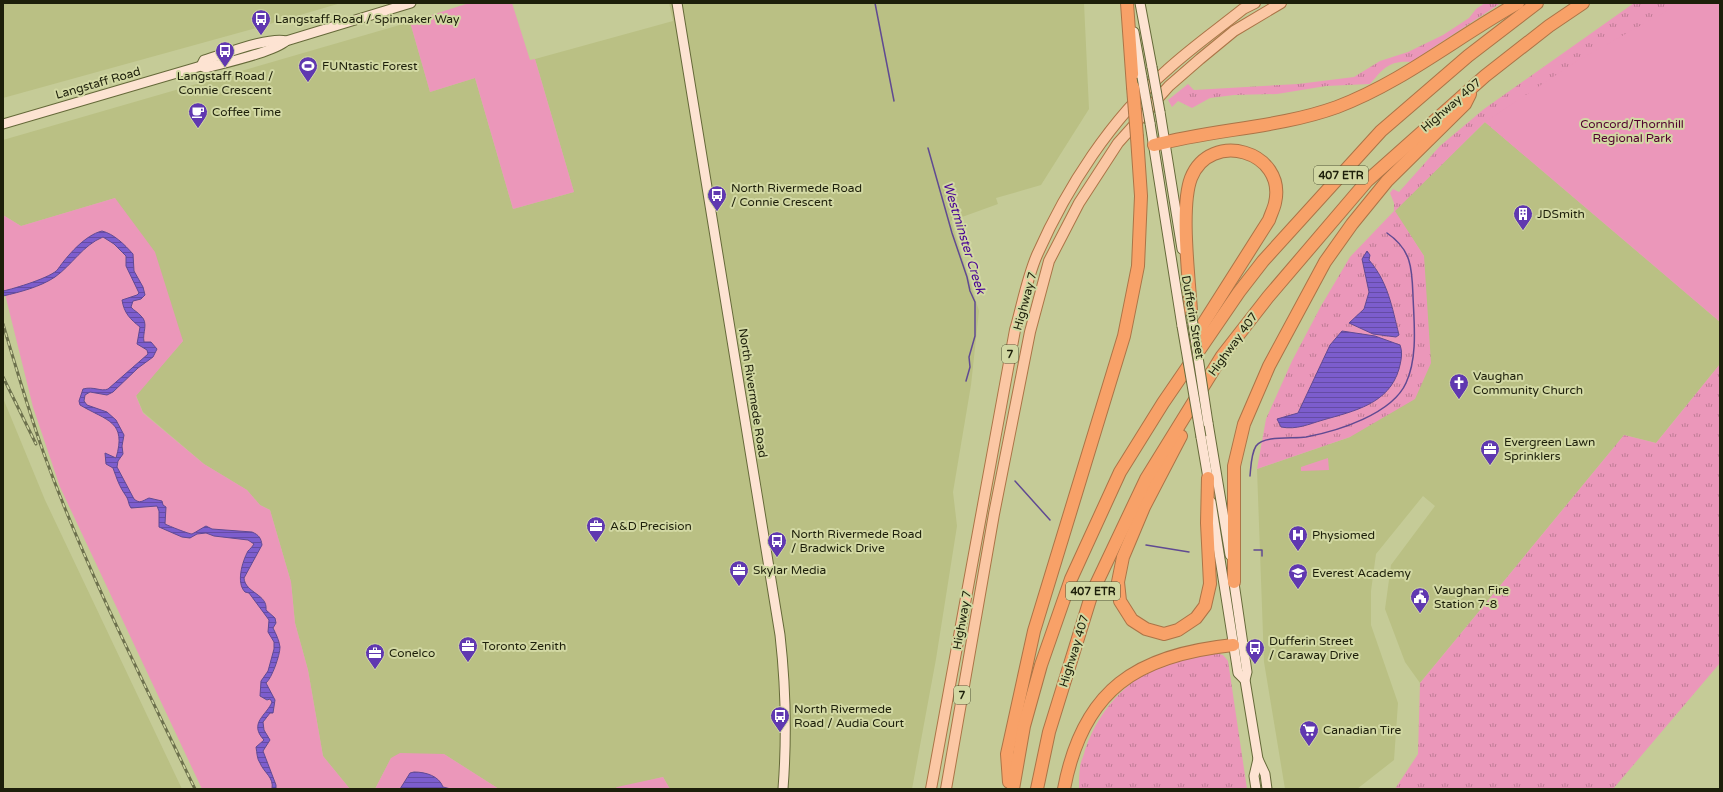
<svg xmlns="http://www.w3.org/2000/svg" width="1723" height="792" viewBox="0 0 1723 792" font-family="'Varela Round',sans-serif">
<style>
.built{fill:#bac084}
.grass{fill:url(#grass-tufts)}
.park{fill:#eb97ba}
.water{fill:url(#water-rules);stroke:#604a92}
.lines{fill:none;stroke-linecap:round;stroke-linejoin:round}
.stream{stroke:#604a92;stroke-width:1.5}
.secondary-casing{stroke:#656939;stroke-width:11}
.primary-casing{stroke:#ab7447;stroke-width:12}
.highway-casing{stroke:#ab7447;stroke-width:14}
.secondary{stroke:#fde3d2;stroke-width:9}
.primary{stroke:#fbc7a4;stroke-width:10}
.highway{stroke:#f8a168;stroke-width:12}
.rail-casing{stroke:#6d714d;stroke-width:3}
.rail{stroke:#d2d8a3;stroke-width:1.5;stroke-dasharray:4.5;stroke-linecap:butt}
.secondary-bridge-casing{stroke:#656939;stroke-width:11;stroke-linecap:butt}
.highway-bridge-casing{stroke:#ab7447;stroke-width:14;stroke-linecap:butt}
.secondary-bridge{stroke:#fde3d2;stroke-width:9}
.highway-bridge{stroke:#f8a168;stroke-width:12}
.labels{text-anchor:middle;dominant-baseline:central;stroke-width:4;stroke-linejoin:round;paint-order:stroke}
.shield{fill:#d2d8a3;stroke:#535638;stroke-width:1}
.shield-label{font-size:11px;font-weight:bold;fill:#1d1f0a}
.poi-label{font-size:12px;fill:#1d1f0a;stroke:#d2d8a3;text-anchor:start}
.street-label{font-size:12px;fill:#1d1f0a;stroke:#d2d8a3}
.park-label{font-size:12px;fill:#50002e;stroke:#d2d8a3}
.water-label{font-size:13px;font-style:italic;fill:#470196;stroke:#d2d8a3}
</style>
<defs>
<pattern id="grass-tufts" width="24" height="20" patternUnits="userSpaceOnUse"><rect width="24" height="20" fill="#eb97ba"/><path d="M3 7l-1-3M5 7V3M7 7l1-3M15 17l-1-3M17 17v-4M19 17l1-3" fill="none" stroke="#be7b95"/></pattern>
<pattern id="water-rules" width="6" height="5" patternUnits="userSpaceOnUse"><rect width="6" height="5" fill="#7c5dcd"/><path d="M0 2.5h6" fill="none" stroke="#654ca5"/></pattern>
</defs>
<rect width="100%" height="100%" fill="#c5cb97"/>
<g class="built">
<polygon points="3,3 341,3 249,30 3,98"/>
<polygon points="669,3 1084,3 1089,109 1041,185 996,198 998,204 951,221 979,311 971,385 953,492 957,526 936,659 912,789 670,789 663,777 614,789 499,789 444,754 391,758 375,789 350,789 323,756 308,670 295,623 291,582 270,510 260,505 247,490 204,464 143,412 136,395 183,341 115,198 21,226 3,215 3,140 410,22 430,92 475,78 513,209 574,192 535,59 673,21"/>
<polygon points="1485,122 1720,322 1720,364 1656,443 1624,435 1420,683 1405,662 1385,609 1391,565 1435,506 1423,496 1376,554 1371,591 1371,625 1398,703 1394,760 1357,789 1285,789 1264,662 1257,469 1350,437 1424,256 1394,211"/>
<polygon points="3,398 45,500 182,789 3,789"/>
</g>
<g class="grass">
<path d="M1485 3H1501L1411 62C1389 60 1383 69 1370 84L1326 86 1277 94 1234 95 1210 98 1192 108 1178 101 1172 107 1168 100 1188 84 1194 90 1298 84 1354 77 1380 61 1408 52 1443 35 1469 18 1476 9Z"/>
<polygon points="1634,3 1690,3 1525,156 1485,122 1395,211 1424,256 1431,363 1415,399 1350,437 1257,469 1266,419 1292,361 1321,306 1350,257 1394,211 1394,203 1390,193 1393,189 1399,192 1440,146 1484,109"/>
<polygon points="1720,364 1720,663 1613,789 1395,789 1418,754 1420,683 1624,435 1656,443"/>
<path d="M1216 653 1223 655 1228 661 1247 789H1079C1079 782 1079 774 1080 768 1080 762 1084 756 1085 750 1100 706 1134 671 1180 659 1192 656 1204 655 1216 653Z"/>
</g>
<g class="park">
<polygon points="469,3 512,3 530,60 535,59 574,192 513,209 475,78 430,92 410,22"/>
<polygon points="1681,3 1720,3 1720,322 1485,122 1577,61"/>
<polygon points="115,198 155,252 183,341 136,396 143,413 204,464 247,490 260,505 270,510 291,582 295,623 308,670 323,756 350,789 202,789 60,487 33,407 3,286 3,215 21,226"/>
<polygon points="1328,458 1329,470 1301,471 1301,467"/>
<polygon points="400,753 444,754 499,789 375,789 391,758"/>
<polygon points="663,777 670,789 614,789 617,787"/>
</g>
<g class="water">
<path d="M102 231C114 234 124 244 133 254L134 271 143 287 145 295 141 299 133 301 131 307C134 311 138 312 141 316 149 323 142 333 144 342H151L157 349 153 357 138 368 113 392 107 395 90 392 85 395 84 401 87 405 107 412 116 420 124 435 122 446 123 454 118 461 117 467 134 499C140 504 142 501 149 498L162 501 163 505 166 507 165 524C169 526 189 534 192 534 196 532 202 528 206 526L212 529 252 532C259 535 261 538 262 545L244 578C245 593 268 594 266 610L275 618 276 623 273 628C276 634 279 640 280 647 280 655 272 678 266 683L275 700 273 713H270L263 722 264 730 270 740 263 751 276 785V789H272C274 777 264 773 260 763 257 759 257 753 256 747L264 740C248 723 267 715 272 702L270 699 267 700 260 696 261 681 268 671 274 649V642L268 632 269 620 249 593 245 592C236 583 242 562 248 551 250 549 252 547 254 544L248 540 214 536 206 533 197 534 190 538 182 537 159 527V511L157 506 131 508C128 504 129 500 126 496 119 486 117 479 113 468L106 464 105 453 116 458C127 421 107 421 80 405L79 401 83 389C94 386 101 392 108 389L148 354 147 350 137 344 140 327C130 319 124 313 122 300L137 295 139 293 126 266V256L114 244 103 237C83 245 72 265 55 277 40 287 20 292 3 296V291C13 289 53 277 58 269 67 256 85 235 102 231Z"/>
<path d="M1367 251 1370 255 1369 260C1388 282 1392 307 1399 335L1396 337 1373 334 1349 323 1364 309 1369 292 1362 259Z"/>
<path d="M1342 331 1375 336 1400 345C1403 353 1401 361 1399 369 1389 404 1354 411 1323 420 1309 424 1297 430 1281 427L1277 419 1298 413 1330 345Z"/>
<path d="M414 772C426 772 439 776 443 787L451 789H400L410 773Z"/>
</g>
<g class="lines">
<g class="stream">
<polyline points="875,3 894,101"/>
<polyline points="928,148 952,233 967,277 970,291 975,302 975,336 969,357 970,367 966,381"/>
<path d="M1250 476C1251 466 1251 454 1256 446 1264 435 1293 439 1306 437 1338 431 1392 414 1406 383 1418 357 1414 323 1413 296 1412 269 1412 250 1387 233"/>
<polyline points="1015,481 1050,520"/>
<polyline points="1146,545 1189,552"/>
<polyline points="1254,550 1262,550 1262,556"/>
</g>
<g class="secondary-casing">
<g id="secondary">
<path d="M677 3 780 635C786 688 787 736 783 789"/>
<polyline points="1140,3 1152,67"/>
<polyline points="1134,32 1142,77"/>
<path d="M201 66 204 60C222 55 270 36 286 41"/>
<polyline points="1160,112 1182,249"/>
<polyline points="1150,123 1182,326"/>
<path d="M3 124 201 66 206 68C224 63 274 52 286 41L411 3"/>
<polyline points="1208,423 1230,555"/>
<polyline points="1201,437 1209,484"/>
<polyline points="1211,502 1238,673 1245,680"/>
<polyline points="1233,576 1247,672 1245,680 1258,759 1265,774 1267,789"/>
<polyline points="1256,789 1254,776 1258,759"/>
</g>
</g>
<g class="primary-casing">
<g id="primary">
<path d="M931 789 1015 330C1022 306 1027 278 1037 255 1067 187 1111 119 1167 70 1191 48 1218 29 1243 9L1255 3"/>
<polyline points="946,789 994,514 1030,332 1049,261 1079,203 1118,143 1169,86 1200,59 1234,31 1281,3"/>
</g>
</g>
<g class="highway-casing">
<g id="highway">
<polyline points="1127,3 1133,87"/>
<path d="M1154 145C1214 129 1279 128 1337 107 1403 82 1457 37 1518 3"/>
<path d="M1191 311C1189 278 1180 207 1191 178 1210 129 1287 151 1275 203 1274 208 1271 214 1269 220L1203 324 1193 348"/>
<polyline points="1181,436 1144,507 1123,557 1118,582 1120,601 1132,620 1146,629 1164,634 1178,630 1196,618 1205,606 1210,584 1207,523 1208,478"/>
<polyline points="1234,582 1234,466 1244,424 1269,366 1325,262 1352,224 1387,181 1465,104 1470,94"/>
<polyline points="1009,782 1007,754 1034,631 1124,336 1138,266 1141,196 1137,137"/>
<polyline points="1013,789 1024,726 1041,665 1071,579 1120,472 1163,403 1239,292 1263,261 1381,131 1468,56 1537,3"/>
<polyline points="1037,789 1049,732 1092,593 1146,479 1222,356 1268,297 1367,181 1485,76 1549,26 1583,3"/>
<path d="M1064 789C1083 689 1137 655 1233 645"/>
</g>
</g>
<use href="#secondary" class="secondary"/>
<use href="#primary" class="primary"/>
<use href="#highway" class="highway"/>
<g class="rail-casing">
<g id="rail">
<path d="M3 324C16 368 29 412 44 454 86 569 142 679 195 789"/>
<polyline points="3,377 36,444"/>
</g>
</g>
<use href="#rail" class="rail"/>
<g class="secondary-bridge-casing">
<g id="secondary-bridge">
<polyline points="1152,67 1160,112"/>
<polyline points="1142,77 1150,123"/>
<polyline points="1191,311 1208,423"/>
<polyline points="1182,326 1201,437"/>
</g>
</g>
<g class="highway-bridge-casing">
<polyline id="highway-bridge" points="1133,87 1137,137"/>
</g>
<use href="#secondary-bridge" class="secondary-bridge"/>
<use href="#highway-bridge" class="highway-bridge"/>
</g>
<defs>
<g id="bus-pin" transform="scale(1)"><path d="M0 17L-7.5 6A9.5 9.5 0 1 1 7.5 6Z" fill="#6038b0" stroke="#d2d8a3"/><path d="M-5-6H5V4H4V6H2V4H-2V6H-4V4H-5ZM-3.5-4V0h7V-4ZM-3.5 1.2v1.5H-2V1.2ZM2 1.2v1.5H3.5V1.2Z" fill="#fff"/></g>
<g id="stadium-pin" transform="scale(1)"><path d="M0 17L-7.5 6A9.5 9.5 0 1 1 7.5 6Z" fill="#6038b0" stroke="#d2d8a3"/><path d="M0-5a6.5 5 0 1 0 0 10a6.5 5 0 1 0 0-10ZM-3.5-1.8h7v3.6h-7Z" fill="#fff"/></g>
<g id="cafe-pin" transform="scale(1)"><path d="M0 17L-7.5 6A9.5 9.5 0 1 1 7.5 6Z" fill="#6038b0" stroke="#d2d8a3"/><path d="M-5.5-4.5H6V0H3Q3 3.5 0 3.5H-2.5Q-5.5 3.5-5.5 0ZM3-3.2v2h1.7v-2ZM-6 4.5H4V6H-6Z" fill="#fff"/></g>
<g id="building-pin" transform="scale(1)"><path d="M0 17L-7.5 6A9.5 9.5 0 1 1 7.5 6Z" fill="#6038b0" stroke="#d2d8a3"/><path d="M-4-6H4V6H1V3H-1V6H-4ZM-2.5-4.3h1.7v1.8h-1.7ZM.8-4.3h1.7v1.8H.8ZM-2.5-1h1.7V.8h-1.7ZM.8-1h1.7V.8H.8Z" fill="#fff"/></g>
<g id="church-pin" transform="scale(1)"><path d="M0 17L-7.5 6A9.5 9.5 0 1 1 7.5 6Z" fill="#6038b0" stroke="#d2d8a3"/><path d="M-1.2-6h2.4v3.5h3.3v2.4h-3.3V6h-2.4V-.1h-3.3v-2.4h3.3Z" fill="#fff"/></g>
<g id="office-pin" transform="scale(1)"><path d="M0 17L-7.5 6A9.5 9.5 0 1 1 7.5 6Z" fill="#6038b0" stroke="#d2d8a3"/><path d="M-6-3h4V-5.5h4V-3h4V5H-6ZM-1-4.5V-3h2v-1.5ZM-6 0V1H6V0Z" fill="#fff"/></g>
<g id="hospital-pin" transform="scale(1)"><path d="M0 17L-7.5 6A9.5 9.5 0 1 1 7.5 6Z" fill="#6038b0" stroke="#d2d8a3"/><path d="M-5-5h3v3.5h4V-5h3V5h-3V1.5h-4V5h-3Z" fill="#fff"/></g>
<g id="school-pin" transform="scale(1)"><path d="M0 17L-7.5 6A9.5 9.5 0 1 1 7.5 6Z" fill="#6038b0" stroke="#d2d8a3"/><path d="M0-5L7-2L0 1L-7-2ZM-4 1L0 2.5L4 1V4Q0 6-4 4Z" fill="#fff"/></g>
<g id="civic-pin" transform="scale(1)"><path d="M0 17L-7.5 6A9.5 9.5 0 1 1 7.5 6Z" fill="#6038b0" stroke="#d2d8a3"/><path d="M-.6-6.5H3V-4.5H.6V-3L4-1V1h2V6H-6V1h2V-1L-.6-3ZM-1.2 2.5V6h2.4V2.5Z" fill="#fff"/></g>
<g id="supermarket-pin" transform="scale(1)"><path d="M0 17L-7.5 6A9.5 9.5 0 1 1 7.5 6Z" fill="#6038b0" stroke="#d2d8a3"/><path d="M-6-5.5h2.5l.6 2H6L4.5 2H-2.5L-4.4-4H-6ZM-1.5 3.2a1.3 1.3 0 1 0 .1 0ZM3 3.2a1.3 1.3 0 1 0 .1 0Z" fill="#fff"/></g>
</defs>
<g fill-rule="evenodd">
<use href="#bus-pin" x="261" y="19"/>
<use href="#bus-pin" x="225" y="51"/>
<use href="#stadium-pin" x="308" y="66"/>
<use href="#cafe-pin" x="198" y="112"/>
<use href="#bus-pin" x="717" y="195"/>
<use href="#building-pin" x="1523" y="214"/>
<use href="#church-pin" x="1459" y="383"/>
<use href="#office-pin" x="1490" y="449"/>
<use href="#office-pin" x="596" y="526"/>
<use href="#hospital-pin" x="1298" y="535"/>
<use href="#bus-pin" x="777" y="541"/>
<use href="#office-pin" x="739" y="570"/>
<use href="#school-pin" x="1298" y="573"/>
<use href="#civic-pin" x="1420" y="597"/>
<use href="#office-pin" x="468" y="646"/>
<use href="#bus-pin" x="1255" y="648"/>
<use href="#office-pin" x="375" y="653"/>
<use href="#bus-pin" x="780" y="716"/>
<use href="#supermarket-pin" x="1309" y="730"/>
</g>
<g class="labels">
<g class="shield">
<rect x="1314" y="166" width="54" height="18" rx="3"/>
<rect x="1002" y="345" width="16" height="18" rx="3"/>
<rect x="1066" y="582" width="54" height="18" rx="3"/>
<rect x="954" y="686" width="16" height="18" rx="3"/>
</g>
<g class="shield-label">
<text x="1341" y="175">407 ETR</text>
<text x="1010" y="354">7</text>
<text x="1093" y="591">407 ETR</text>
<text x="962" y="695">7</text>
</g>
<g class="poi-label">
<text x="275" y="19">Langstaff Road / Spinnaker Way</text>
<text x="322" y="66">FUNtastic Forest</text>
<text x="225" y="76" text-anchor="middle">Langstaff Road /<tspan x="225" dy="14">Connie Crescent</tspan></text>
<text x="212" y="112">Coffee Time</text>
<text x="731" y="188">North Rivermede Road<tspan x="731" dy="14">/ Connie Crescent</tspan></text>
<text x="1537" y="214">JDSmith</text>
<text x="1473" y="376">Vaughan<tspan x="1473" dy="14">Community Church</tspan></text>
<text x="1504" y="442">Evergreen Lawn<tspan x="1504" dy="14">Sprinklers</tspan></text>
<text x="610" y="526">A&amp;D Precision</text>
<text x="791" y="534">North Rivermede Road<tspan x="791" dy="14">/ Bradwick Drive</tspan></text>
<text x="1312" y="535">Physiomed</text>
<text x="753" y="570">Skylar Media</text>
<text x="1312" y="573">Everest Academy</text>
<text x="1434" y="590">Vaughan Fire<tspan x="1434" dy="14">Station 7-8</tspan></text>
<text x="1269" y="641">Dufferin Street<tspan x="1269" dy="14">/ Caraway Drive</tspan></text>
<text x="482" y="646">Toronto Zenith</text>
<text x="389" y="653">Conelco</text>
<text x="794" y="709">North Rivermede<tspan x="794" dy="14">Road / Audia Court</tspan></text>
<text x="1323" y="730">Canadian Tire</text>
</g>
<g class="street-label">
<text transform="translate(98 83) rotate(-16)">Langstaff Road</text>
<text transform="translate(1451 105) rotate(-41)">Highway 407</text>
<text transform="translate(1025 301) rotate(-75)">Highway 7</text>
<text transform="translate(1193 317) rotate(80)">Dufferin Street</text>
<text transform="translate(1233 344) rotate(-54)">Highway 407</text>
<text transform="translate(753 393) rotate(81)">North Rivermede Road</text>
<text transform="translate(962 620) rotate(-80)">Highway 7</text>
<text transform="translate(1074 651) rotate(-73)">Highway 407</text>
</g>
<g class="park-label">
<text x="1632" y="124">Concord/Thornhill<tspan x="1632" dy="14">Regional Park</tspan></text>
</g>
<g class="water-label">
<text transform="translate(964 238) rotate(73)">Westminster Creek</text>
</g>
</g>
<rect width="1723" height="792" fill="none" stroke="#1d1f0a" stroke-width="8"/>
</svg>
